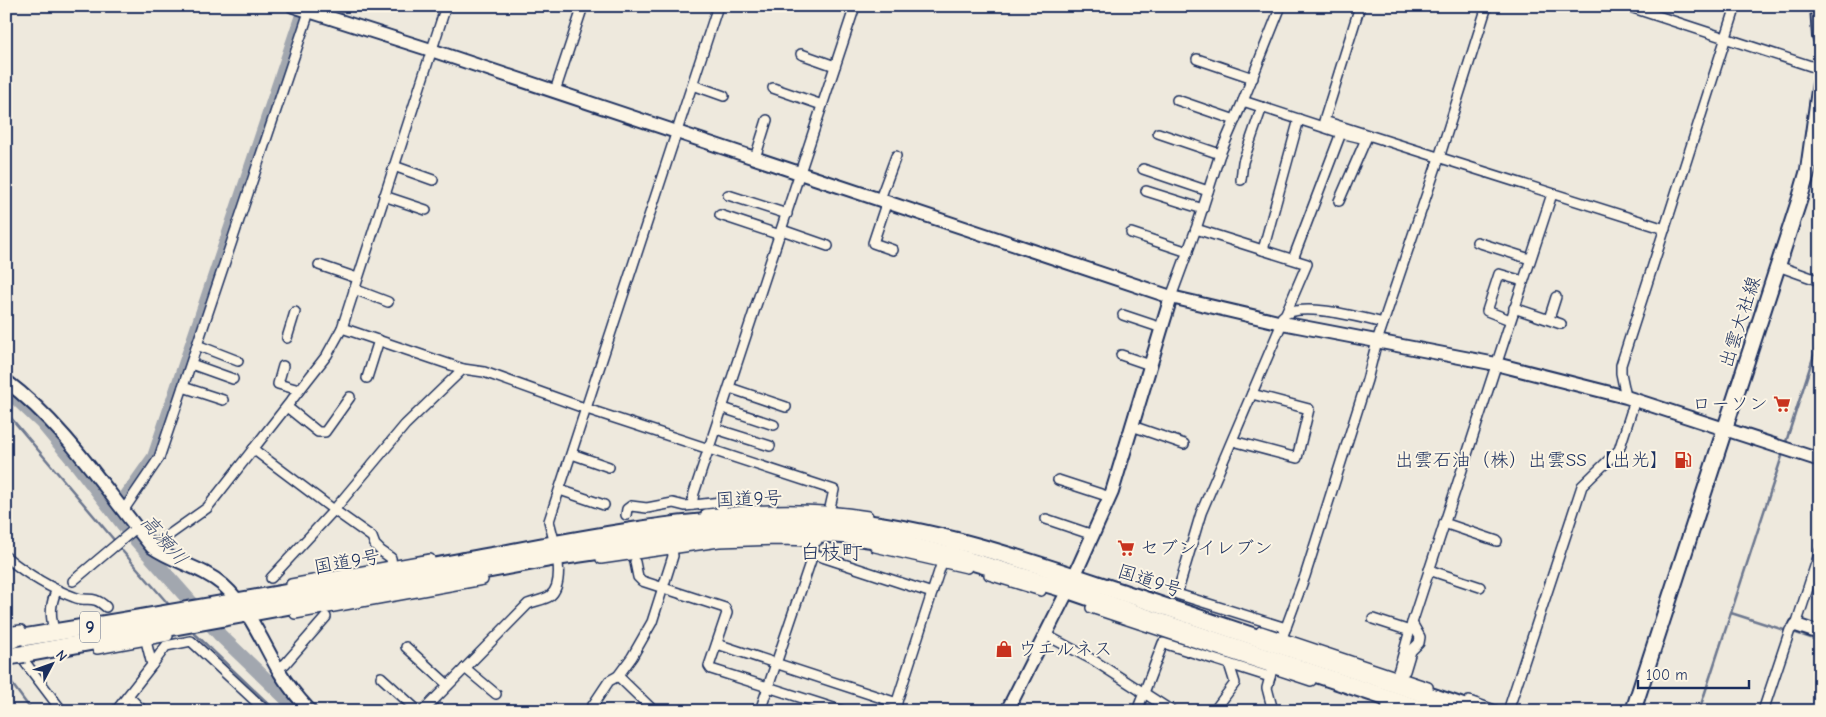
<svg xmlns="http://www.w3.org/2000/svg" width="1826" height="717" viewBox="0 0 1826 717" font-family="'Comic Neue','Klee One',sans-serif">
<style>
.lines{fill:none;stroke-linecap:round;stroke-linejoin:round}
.stream{stroke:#6c778f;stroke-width:2.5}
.river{stroke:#a2a7af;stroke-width:14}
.street-casing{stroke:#1b2f5e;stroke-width:12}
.secondary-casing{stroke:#1b2f5e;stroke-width:16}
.primary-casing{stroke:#1b2f5e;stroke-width:18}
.highway-casing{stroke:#1b2f5e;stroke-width:20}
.street{stroke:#fcf5e5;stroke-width:9}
.secondary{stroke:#fcf5e5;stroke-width:12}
.primary{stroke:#fcf5e5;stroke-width:14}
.highway{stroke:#fcf5e5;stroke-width:16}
.highway-bridge-casing{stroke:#1b2f5e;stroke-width:20;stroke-linecap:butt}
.highway-bridge{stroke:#fcf5e5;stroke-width:16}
.labels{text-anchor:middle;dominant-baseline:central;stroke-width:4;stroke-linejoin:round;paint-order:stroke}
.shield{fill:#fcf5e5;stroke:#5e6a86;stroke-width:1}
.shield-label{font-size:18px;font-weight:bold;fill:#1b2f5e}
.street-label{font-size:19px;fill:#1b2f5e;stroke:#fcf5e5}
.poi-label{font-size:19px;fill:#1b2f5e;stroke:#fcf5e5;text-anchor:end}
.water-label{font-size:20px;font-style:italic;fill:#445376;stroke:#fcf5e5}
.quarter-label{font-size:21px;fill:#1b2f5e;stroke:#fcf5e5}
</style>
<rect width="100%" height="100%" fill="#eee9dd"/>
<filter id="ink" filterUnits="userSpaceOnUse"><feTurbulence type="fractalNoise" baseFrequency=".02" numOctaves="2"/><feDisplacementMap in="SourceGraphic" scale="10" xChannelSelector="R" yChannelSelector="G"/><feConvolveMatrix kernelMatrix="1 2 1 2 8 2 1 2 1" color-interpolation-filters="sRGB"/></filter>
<g filter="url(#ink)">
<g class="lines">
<g class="stream">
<polyline points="6,412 115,541"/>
<polyline points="1785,445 1820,336"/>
<polyline points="118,546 170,606"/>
<polyline points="1731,613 1787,631"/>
<polyline points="192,631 276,711"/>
<polyline points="1793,632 1820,641"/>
<polyline points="7,677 32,711"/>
<polyline points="1699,711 1783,453"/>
</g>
<g class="river">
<polyline points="6,389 42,423 78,466 128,531 220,635 299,711"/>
<polyline points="115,512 154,457 305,6"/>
</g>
<g class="street-casing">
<g id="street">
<polyline points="1360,6 1324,121 1665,229"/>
<polyline points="1627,6 1820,69"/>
<polyline points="801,54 835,66"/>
<polyline points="1197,59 1253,78"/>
<polyline points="693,85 724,96"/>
<polyline points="773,88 822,105"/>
<polyline points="555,91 583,6"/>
<polyline points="1177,100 1235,120"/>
<polyline points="1243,101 1341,133 1366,139 1339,201"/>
<polyline points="1158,133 1220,154"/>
<polyline points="755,158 767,120"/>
<polyline points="394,166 433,180"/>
<polyline points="1143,169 1208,191"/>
<polyline points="1241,180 1243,162 1262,107"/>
<polyline points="1146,191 1203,209"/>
<polyline points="728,195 787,214"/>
<polyline points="384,196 426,210"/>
<polyline points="880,199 896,156"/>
<polyline points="887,201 873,243 893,250"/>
<polyline points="720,215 780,235"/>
<polyline points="1196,229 1307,264 1286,313"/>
<polyline points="782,230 828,246"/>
<polyline points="1131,233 1188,252"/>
<polyline points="1477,242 1530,259"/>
<polyline points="1263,250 1299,119"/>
<polyline points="1293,259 1341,133"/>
<polyline points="319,265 357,278"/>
<polyline points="1778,266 1820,281"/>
<polyline points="354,289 388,302"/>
<polyline points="1171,297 1196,229 1220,154 1243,101 1281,6"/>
<polyline points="1514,308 1561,324"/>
<polyline points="1123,315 1162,328"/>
<polyline points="1549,319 1556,297"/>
<polyline points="1510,320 1487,311 1499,274 1523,281"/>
<polyline points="342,328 463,369 484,372 587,409 834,490 829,512"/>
<polyline points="287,338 295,312"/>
<polyline points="197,345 238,361"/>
<polyline points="1121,355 1150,365"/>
<polyline points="191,364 233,379"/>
<polyline points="283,366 278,384 299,390"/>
<polyline points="367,378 379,340"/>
<polyline points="183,387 223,400"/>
<polyline points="730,388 786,407"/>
<polyline points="1626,397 1621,373 1621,365 1736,6"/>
<polyline points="287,407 318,432 325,432 350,397"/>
<polyline points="723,408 774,425"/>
<polyline points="1132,426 1184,444"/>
<polyline points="716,429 770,446"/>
<polyline points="1233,441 1297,458 1309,409 1252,394"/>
<polyline points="253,449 334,510 405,425 463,369"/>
<polyline points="572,454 609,467"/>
<polyline points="1058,480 1110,497"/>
<polyline points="560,490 604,505"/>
<polyline points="692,505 694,493 855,6"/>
<polyline points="123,511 159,458 311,6"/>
<path d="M706 514C760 509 814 507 868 516"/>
<polyline points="626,515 627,509 631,506 647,508 673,503 685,506 721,502 723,512"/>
<polyline points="1046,519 1093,535"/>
<polyline points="1444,523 1497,541"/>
<polyline points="152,547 207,508 327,355 342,328 446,6"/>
<polyline points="875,547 967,568"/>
<polyline points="813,554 932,593"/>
<path d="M6 557C27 574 49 588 74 597 88 603 92 594 106 607"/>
<polyline points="601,559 719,542 778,540 817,541"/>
<polyline points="635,562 638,577 642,581 725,608 727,613 709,666 711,669 843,711"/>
<polyline points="1429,570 1480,587"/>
<polyline points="989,575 1041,591"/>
<polyline points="271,578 334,510 372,537 375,545 381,551 391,558 392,566"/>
<polyline points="73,581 136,528"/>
<polyline points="291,584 430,559"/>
<polyline points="1091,608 1311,681"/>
<polyline points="295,614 483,580"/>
<polyline points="1373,619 1410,631"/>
<path d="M53 626C50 612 51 604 56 591"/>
<path d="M1286 628 1177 594 1201 513 1282 323V317C1298 300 1363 318 1383 323"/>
<polyline points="1261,631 1428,687"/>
<polyline points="6,632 21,630"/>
<polyline points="1046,635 1093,660 1172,711"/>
<polyline points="1282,638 1305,576 1367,380 1377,341 1439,158 1487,6"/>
<polyline points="717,644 897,703"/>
<polyline points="406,647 448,685"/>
<polyline points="97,649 168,636"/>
<polyline points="18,653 62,711"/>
<polyline points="152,665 166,646 191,641 266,711"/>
<polyline points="277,668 285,664 326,617"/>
<polyline points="465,668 496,694"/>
<polyline points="1405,671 1411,651 1419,643 1420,637 1412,623"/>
<polyline points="1271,673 1267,688 1273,711"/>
<polyline points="618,676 654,711"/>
<polyline points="1397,676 1412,623 1552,194"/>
<polyline points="381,677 418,711"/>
<polyline points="128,696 143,711"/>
<polyline points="1469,701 1497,711"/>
<polyline points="116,711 152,665 146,641"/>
<path d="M423 711 528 604C535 601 544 600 550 596 567 582 554 540 549 521L718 6"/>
<polyline points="589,711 609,681 618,676 632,657 652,622 673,556 672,548"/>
<polyline points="760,711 813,554 814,541"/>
<polyline points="894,711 942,562"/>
<polyline points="1137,711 1163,643 1270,677"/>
<polyline points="1214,711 1235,683 1229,664"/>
<polyline points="1386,711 1387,705"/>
<polyline points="1508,711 1582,486 1619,450 1635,400"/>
<polyline points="1763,711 1790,630 1796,625 1820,551"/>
</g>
</g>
<g class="secondary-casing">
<g id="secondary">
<polyline points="293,6 431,50 1171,297 1282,323 1496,364 1626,397 1820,460"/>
<path d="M6 381C66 426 105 490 152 547 175 563 202 567 223 585 248 607 263 643 279 671 288 686 299 699 310 711"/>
<polyline points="1796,625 1820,633"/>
<polyline points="1007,711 1068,590 1112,492 1171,297"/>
</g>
</g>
<g class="primary-casing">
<g id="primary">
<polyline points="1818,6 1820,37"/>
<polyline points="1633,711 1800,198 1808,170 1820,83"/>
</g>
</g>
<g class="highway-casing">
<g id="highway">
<path d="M14 639C162 615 311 589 459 562 586 539 718 508 848 521 948 531 1044 567 1139 598 1251 636 1363 673 1475 711"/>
<polyline points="24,654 556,557 699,536 747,532 797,532 843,535 893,542 950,555 1068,590 1152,619 1427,711"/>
</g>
</g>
<use href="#street" class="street"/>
<use href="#secondary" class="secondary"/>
<use href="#primary" class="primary"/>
<use href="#highway" class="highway"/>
<g class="highway-bridge-casing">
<g id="highway-bridge">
<polyline points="6,641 14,639"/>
<polyline points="6,657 24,654"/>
</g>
</g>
<use href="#highway-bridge" class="highway-bridge"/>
</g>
</g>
<defs>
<g id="supermarket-bare" transform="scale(1.35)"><path d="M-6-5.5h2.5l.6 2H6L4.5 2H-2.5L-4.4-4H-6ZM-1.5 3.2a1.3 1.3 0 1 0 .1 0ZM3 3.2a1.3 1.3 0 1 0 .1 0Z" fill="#c8321e" stroke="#fcf5e5" stroke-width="2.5" paint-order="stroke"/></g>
<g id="fuel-bare" transform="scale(1.35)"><path d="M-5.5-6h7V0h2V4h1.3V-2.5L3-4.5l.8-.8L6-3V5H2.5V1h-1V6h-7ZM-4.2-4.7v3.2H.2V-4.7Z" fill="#c8321e" stroke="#fcf5e5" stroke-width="2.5" paint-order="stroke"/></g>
<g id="shop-bare" transform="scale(1.35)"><path d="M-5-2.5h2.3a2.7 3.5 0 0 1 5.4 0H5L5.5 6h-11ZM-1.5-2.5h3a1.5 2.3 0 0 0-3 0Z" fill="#c8321e" stroke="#fcf5e5" stroke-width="2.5" paint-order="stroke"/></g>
</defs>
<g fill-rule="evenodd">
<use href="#supermarket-bare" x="1782" y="404"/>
<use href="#fuel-bare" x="1683" y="460"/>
<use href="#supermarket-bare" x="1126" y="548"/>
<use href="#shop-bare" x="1004" y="649"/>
</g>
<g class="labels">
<rect class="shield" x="80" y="611.5" width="20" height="31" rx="4"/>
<g class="shield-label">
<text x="90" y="627">9</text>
</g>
<g class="street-label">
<text transform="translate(1740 322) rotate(-72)">出雲大社線</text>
<text transform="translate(749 499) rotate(-2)">国道9号</text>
<text transform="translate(347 562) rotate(-10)">国道9号</text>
<text transform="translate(1150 581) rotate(18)">国道9号</text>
</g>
<g class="poi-label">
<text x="1768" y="404">ローソン</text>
<text x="1669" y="460">出雲石油（株）出雲SS 【出光】</text>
<text x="1140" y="548" text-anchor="start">セブンイレブン</text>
<text x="1018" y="649" text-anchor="start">ウエルネス</text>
</g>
<g class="water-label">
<text transform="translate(164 540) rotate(49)">高瀬川</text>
</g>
<g class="quarter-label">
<text x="831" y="552">白枝町</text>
</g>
</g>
<rect width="1826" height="717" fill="none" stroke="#fcf5e5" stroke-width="25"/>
<rect x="12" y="12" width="1801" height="692" fill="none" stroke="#1b2f5e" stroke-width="2" filter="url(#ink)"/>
<g transform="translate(52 664) rotate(49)" stroke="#fcf5e5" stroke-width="4" paint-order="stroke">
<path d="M0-4L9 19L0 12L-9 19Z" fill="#1b2f5e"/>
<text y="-8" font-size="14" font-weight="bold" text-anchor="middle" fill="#1b2f5e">N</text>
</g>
<path d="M1638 680v8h111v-8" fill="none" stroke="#1b2f5e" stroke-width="2.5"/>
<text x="1646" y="680" font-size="15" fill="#1b2f5e" stroke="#fcf5e5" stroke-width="4" paint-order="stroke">100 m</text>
</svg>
